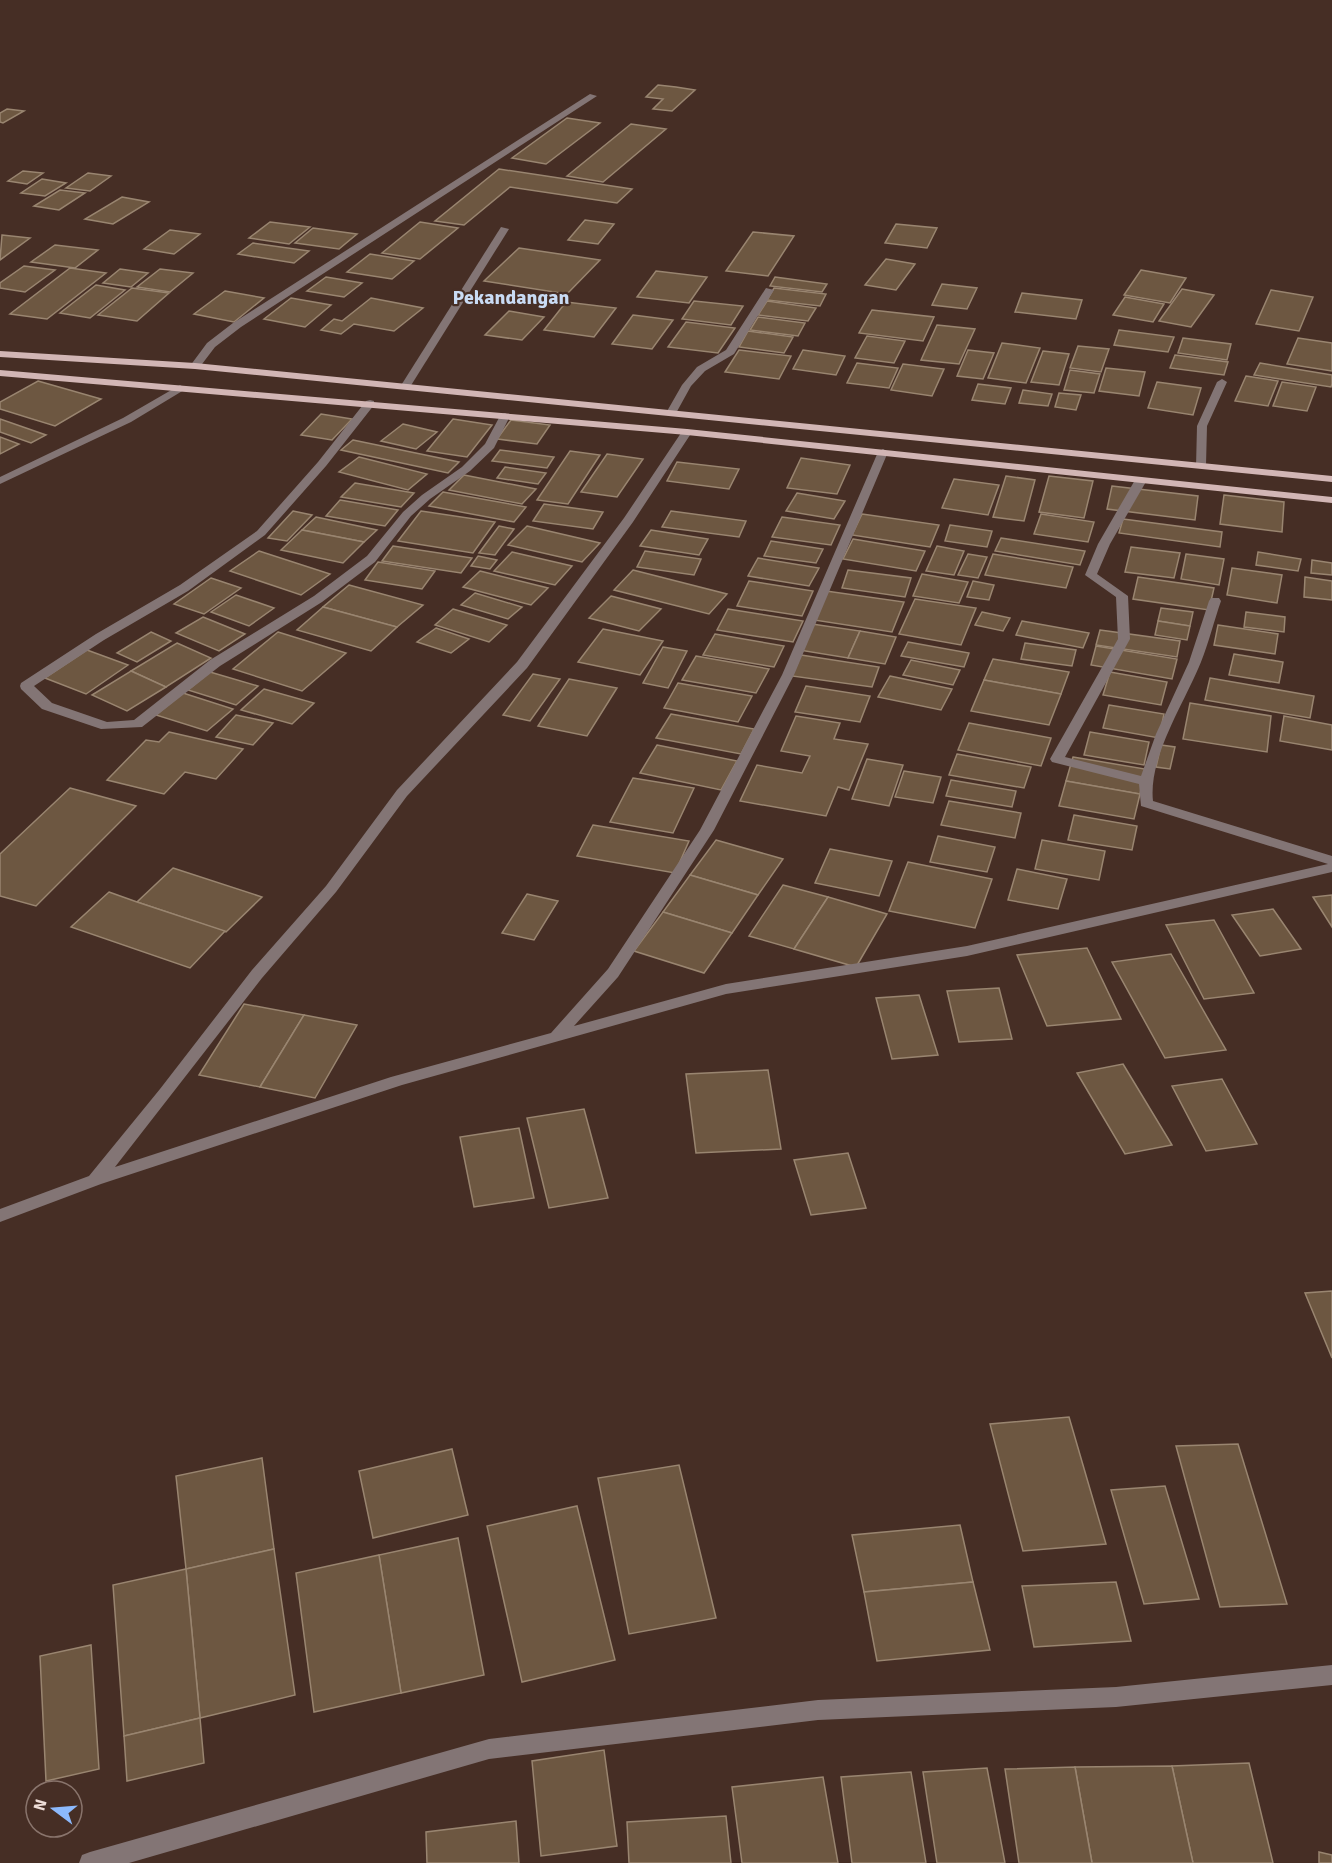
<svg xmlns="http://www.w3.org/2000/svg" width="1332" height="1863" viewBox="0 0 1332 1863" font-family="Signika,sans-serif">
<style>
.building{fill:#6d5741;stroke:#998570;stroke-width:1.5}
.lines{fill:none;stroke-linecap:round;stroke-linejoin:round}
.minor{fill:#837575;fill-rule:evenodd}
.major{fill:#d2b6b5;fill-rule:evenodd}
.labels{text-anchor:middle;dominant-baseline:central;stroke-width:4.5;stroke-linejoin:round;paint-order:stroke}
.far-quarter-label{font-size:20px;font-weight:bold;fill:#c9dbf4;stroke:#462e25}
</style>
<rect width="100%" height="100%" fill="#462e25"/>
<g class="building">
<polygon points="658,85 676,87 695,90 672,111 653,109 663,99 646,97"/>
<polygon points="7,109 24,111 3,123 0,122 0,113"/>
<polygon points="567,118 600,123 546,164 512,158"/>
<polygon points="631,124 666,129 603,182 567,176"/>
<polygon points="499,169 632,189 617,203 510,187 464,225 435,221"/>
<polygon points="23,171 43,173 27,184 8,181"/>
<polygon points="88,173 111,176 90,191 66,188"/>
<polygon points="42,179 66,183 45,196 21,193"/>
<polygon points="60,190 85,193 59,210 34,206"/>
<polygon points="122,197 149,202 113,224 85,219"/>
<polygon points="585,220 614,224 598,244 568,240"/>
<polygon points="270,222 310,227 289,244 249,238"/>
<polygon points="420,222 458,228 420,259 382,253"/>
<polygon points="896,224 937,228 927,248 885,243"/>
<polygon points="313,228 357,234 339,249 295,243"/>
<polygon points="170,230 200,234 174,254 144,249"/>
<polygon points="753,232 794,236 768,276 726,271"/>
<polygon points="2,235 30,238 0,260"/>
<polygon points="253,243 309,251 294,263 238,254"/>
<polygon points="55,245 98,250 75,268 31,262"/>
<polygon points="519,248 600,260 567,294 484,281"/>
<polygon points="370,254 414,261 392,279 347,272"/>
<polygon points="886,259 915,264 896,290 865,285"/>
<polygon points="24,266 55,270 25,292 0,288 0,283"/>
<polygon points="70,268 106,273 47,319 10,314"/>
<polygon points="120,269 148,273 131,287 103,283"/>
<polygon points="160,269 193,273 170,292 137,287"/>
<polygon points="1141,270 1186,278 1170,303 1124,295"/>
<polygon points="656,271 707,277 689,303 637,297"/>
<polygon points="326,277 362,283 344,297 307,291"/>
<polygon points="775,277 827,284 822,292 770,286"/>
<polygon points="942,284 977,288 967,309 932,305"/>
<polygon points="96,285 125,290 90,318 60,313"/>
<polygon points="132,288 169,293 137,321 98,315"/>
<polygon points="774,288 826,294 820,306 767,300"/>
<polygon points="1182,289 1214,295 1191,327 1159,321"/>
<polygon points="1271,290 1313,297 1299,331 1256,324"/>
<polygon points="225,291 264,298 234,322 194,314"/>
<polygon points="1022,293 1082,300 1076,319 1015,312"/>
<polygon points="1125,297 1164,304 1153,322 1113,315"/>
<polygon points="291,298 331,305 305,327 264,319"/>
<polygon points="371,298 423,308 394,331 354,324 341,334 321,330 334,319 342,321"/>
<polygon points="694,301 743,306 731,325 682,319"/>
<polygon points="767,301 816,308 808,321 758,315"/>
<polygon points="566,302 616,308 594,337 544,330"/>
<polygon points="872,310 934,317 923,341 859,333"/>
<polygon points="509,311 544,317 522,340 485,335"/>
<polygon points="633,315 673,320 652,349 612,344"/>
<polygon points="758,317 805,323 798,336 750,330"/>
<polygon points="686,322 735,328 718,353 668,347"/>
<polygon points="937,325 975,329 959,364 921,360"/>
<polygon points="1119,330 1174,337 1168,352 1114,345"/>
<polygon points="748,331 793,337 784,353 739,347"/>
<polygon points="867,336 905,341 894,363 855,358"/>
<polygon points="1183,338 1231,344 1227,360 1178,353"/>
<polygon points="1298,338 1332,343 1332,371 1287,364"/>
<polygon points="1002,343 1040,348 1026,383 988,378"/>
<polygon points="1078,346 1109,349 1101,372 1070,368"/>
<polygon points="739,350 791,356 779,379 725,372"/>
<polygon points="803,350 845,356 836,375 793,369"/>
<polygon points="968,350 994,353 983,379 957,376"/>
<polygon points="1043,351 1069,354 1059,385 1031,382"/>
<polygon points="1175,355 1228,362 1224,375 1170,368"/>
<polygon points="857,363 898,368 889,388 847,383"/>
<polygon points="1260,363 1332,375 1332,384 1331,387 1254,375"/>
<polygon points="903,364 944,369 932,396 891,390"/>
<polygon points="1106,368 1145,372 1139,396 1099,391"/>
<polygon points="1070,370 1100,374 1094,393 1064,390"/>
<polygon points="1246,376 1278,381 1268,406 1235,401"/>
<polygon points="38,381 101,399 55,426 0,409 0,402"/>
<polygon points="1157,382 1201,388 1193,415 1148,408"/>
<polygon points="1282,382 1316,387 1307,411 1273,406"/>
<polygon points="978,384 1011,388 1005,404 972,400"/>
<polygon points="1023,390 1052,394 1048,406 1019,403"/>
<polygon points="1059,393 1081,395 1076,410 1055,407"/>
<polygon points="321,414 352,419 332,440 301,435"/>
<polygon points="0,419 46,435 31,443 0,432"/>
<polygon points="453,419 492,425 467,457 427,451"/>
<polygon points="511,420 550,425 537,444 497,439"/>
<polygon points="403,424 437,432 416,449 381,441"/>
<polygon points="0,437 19,444 0,454"/>
<polygon points="353,440 459,462 448,473 341,450"/>
<polygon points="500,450 554,457 547,468 492,461"/>
<polygon points="570,451 600,455 568,504 537,500"/>
<polygon points="607,454 643,459 617,497 581,492"/>
<polygon points="359,457 427,474 408,490 339,472"/>
<polygon points="801,458 850,465 837,494 787,488"/>
<polygon points="677,462 739,469 729,489 667,481"/>
<polygon points="505,467 546,473 538,484 497,478"/>
<polygon points="464,475 536,489 522,504 449,490"/>
<polygon points="1006,476 1035,480 1024,521 993,517"/>
<polygon points="1049,476 1093,481 1084,518 1039,512"/>
<polygon points="954,479 999,485 988,515 942,508"/>
<polygon points="355,483 414,493 401,507 341,497"/>
<polygon points="1112,486 1198,496 1195,520 1107,509"/>
<polygon points="443,492 526,507 514,522 429,506"/>
<polygon points="797,493 845,501 834,519 786,511"/>
<polygon points="1224,495 1284,502 1282,532 1220,524"/>
<polygon points="340,500 398,510 385,526 326,516"/>
<polygon points="544,504 603,512 593,529 533,521"/>
<polygon points="293,511 312,515 287,541 268,538"/>
<polygon points="421,511 495,522 473,553 398,541"/>
<polygon points="671,511 746,521 739,537 662,527"/>
<polygon points="862,514 939,525 930,547 852,535"/>
<polygon points="1041,514 1094,522 1088,542 1034,534"/>
<polygon points="316,517 377,530 364,542 302,530"/>
<polygon points="782,517 840,525 831,545 772,537"/>
<polygon points="1123,519 1222,532 1220,547 1119,533"/>
<polygon points="950,525 992,531 987,547 945,541"/>
<polygon points="499,526 514,529 495,555 479,553"/>
<polygon points="527,526 600,543 582,562 508,545"/>
<polygon points="302,530 364,542 343,563 281,550"/>
<polygon points="651,530 708,539 699,555 640,546"/>
<polygon points="1001,538 1085,551 1080,565 995,551"/>
<polygon points="853,539 925,551 916,571 843,559"/>
<polygon points="771,541 823,549 816,563 764,556"/>
<polygon points="393,546 472,558 461,573 382,561"/>
<polygon points="937,546 964,551 954,575 926,571"/>
<polygon points="1131,547 1180,553 1174,578 1125,572"/>
<polygon points="259,551 330,574 301,595 230,571"/>
<polygon points="645,551 701,559 694,575 637,567"/>
<polygon points="512,552 572,566 555,585 494,571"/>
<polygon points="1258,552 1301,559 1298,571 1256,565"/>
<polygon points="968,554 987,557 978,578 958,575"/>
<polygon points="993,554 1073,567 1066,588 985,575"/>
<polygon points="1186,554 1224,559 1219,585 1181,579"/>
<polygon points="478,556 497,560 490,569 471,566"/>
<polygon points="758,558 819,568 809,586 748,576"/>
<polygon points="1312,560 1332,563 1332,575 1311,573"/>
<polygon points="378,562 435,571 422,589 365,580"/>
<polygon points="1232,568 1282,575 1277,603 1227,595"/>
<polygon points="633,570 727,594 709,614 614,590"/>
<polygon points="848,570 911,578 905,597 842,588"/>
<polygon points="480,571 548,588 531,605 463,587"/>
<polygon points="922,574 968,582 959,603 913,596"/>
<polygon points="1138,577 1214,588 1209,610 1133,599"/>
<polygon points="1305,577 1332,581 1332,600 1304,597"/>
<polygon points="211,578 241,588 204,614 174,604"/>
<polygon points="749,581 813,591 802,616 737,606"/>
<polygon points="973,581 994,585 989,600 967,597"/>
<polygon points="349,585 423,605 397,627 323,607"/>
<polygon points="826,591 904,602 892,632 814,620"/>
<polygon points="475,593 522,607 508,619 461,605"/>
<polygon points="236,595 274,608 249,626 211,612"/>
<polygon points="611,596 661,609 639,631 589,618"/>
<polygon points="915,599 976,608 961,645 899,634"/>
<polygon points="323,607 397,627 371,651 297,630"/>
<polygon points="1161,608 1193,612 1190,626 1158,621"/>
<polygon points="453,609 507,625 489,642 435,625"/>
<polygon points="728,609 803,621 793,642 717,630"/>
<polygon points="982,612 1010,618 1003,631 975,625"/>
<polygon points="1246,612 1285,617 1284,632 1244,627"/>
<polygon points="203,617 245,634 219,651 176,633"/>
<polygon points="1022,621 1089,633 1083,648 1016,635"/>
<polygon points="1158,621 1190,626 1187,640 1155,635"/>
<polygon points="812,624 860,631 848,658 799,650"/>
<polygon points="1218,625 1278,634 1275,654 1214,645"/>
<polygon points="436,628 469,639 451,653 417,642"/>
<polygon points="603,629 663,641 640,675 578,662"/>
<polygon points="1100,630 1180,641 1177,657 1096,645"/>
<polygon points="860,631 896,637 885,664 848,658"/>
<polygon points="151,632 171,641 137,662 117,653"/>
<polygon points="278,632 346,653 302,691 233,669"/>
<polygon points="715,634 784,646 774,667 703,655"/>
<polygon points="908,642 969,653 964,667 901,656"/>
<polygon points="177,643 211,658 166,687 131,671"/>
<polygon points="1025,643 1076,650 1072,666 1021,659"/>
<polygon points="1096,646 1177,659 1172,679 1091,665"/>
<polygon points="663,647 687,651 668,688 643,683"/>
<polygon points="87,650 128,665 86,694 45,678"/>
<polygon points="1234,654 1283,662 1279,683 1229,675"/>
<polygon points="801,655 879,667 872,687 792,676"/>
<polygon points="696,656 769,669 756,693 682,680"/>
<polygon points="993,659 1069,672 1061,694 984,680"/>
<polygon points="911,660 960,670 953,685 903,675"/>
<polygon points="131,671 166,687 127,711 92,695"/>
<polygon points="210,672 258,686 236,705 188,690"/>
<polygon points="1110,672 1167,682 1161,705 1103,695"/>
<polygon points="533,674 560,679 530,721 503,715"/>
<polygon points="890,676 952,689 941,710 878,697"/>
<polygon points="1210,678 1314,696 1310,718 1205,700"/>
<polygon points="569,679 617,688 587,736 538,726"/>
<polygon points="984,680 1061,694 1049,725 971,711"/>
<polygon points="678,683 752,696 738,722 664,708"/>
<polygon points="806,686 870,696 860,722 795,712"/>
<polygon points="264,689 314,703 292,724 241,710"/>
<polygon points="183,693 233,709 207,731 156,715"/>
<polygon points="1190,703 1271,716 1267,752 1183,739"/>
<polygon points="1109,705 1164,714 1159,738 1103,728"/>
<polygon points="671,714 754,729 741,754 656,738"/>
<polygon points="236,715 273,723 253,745 216,737"/>
<polygon points="796,716 840,723 834,739 868,744 849,790 838,787 826,816 740,801 757,765 802,773 810,756 781,751"/>
<polygon points="1284,716 1332,725 1332,750 1280,741"/>
<polygon points="969,723 1051,738 1041,766 958,750"/>
<polygon points="169,732 243,749 216,779 185,772 164,794 107,780 146,740 159,742"/>
<polygon points="1090,732 1149,742 1144,765 1084,755"/>
<polygon points="657,745 737,761 721,790 640,773"/>
<polygon points="1161,745 1175,747 1170,769 1156,767"/>
<polygon points="957,754 1031,767 1024,788 949,775"/>
<polygon points="1073,757 1145,769 1140,794 1066,781"/>
<polygon points="867,759 903,765 889,806 852,799"/>
<polygon points="904,771 941,777 933,803 895,797"/>
<polygon points="633,778 694,788 673,833 610,822"/>
<polygon points="951,780 1016,791 1012,807 946,796"/>
<polygon points="1066,781 1140,794 1134,819 1059,806"/>
<polygon points="70,788 136,806 36,906 0,896 0,854"/>
<polygon points="949,801 1021,813 1015,838 941,825"/>
<polygon points="1074,815 1137,826 1132,850 1068,840"/>
<polygon points="593,825 689,841 675,873 577,856"/>
<polygon points="938,836 995,847 987,872 930,862"/>
<polygon points="716,840 783,859 758,895 690,875"/>
<polygon points="1042,840 1105,851 1099,880 1035,869"/>
<polygon points="830,849 892,861 879,896 815,883"/>
<polygon points="908,862 992,879 975,928 889,911"/>
<polygon points="173,868 262,897 226,932 137,902"/>
<polygon points="1017,869 1067,879 1058,909 1008,900"/>
<polygon points="690,875 758,895 732,933 663,912"/>
<polygon points="783,885 828,897 794,949 749,936"/>
<polygon points="109,892 137,902 225,931 190,968 71,927"/>
<polygon points="527,894 558,901 534,940 502,933"/>
<polygon points="1332,895 1332,927 1313,897"/>
<polygon points="828,897 887,914 856,967 794,949"/>
<polygon points="1273,909 1301,949 1260,956 1232,915"/>
<polygon points="663,912 732,933 704,973 634,951"/>
<polygon points="1214,920 1254,993 1204,999 1166,925"/>
<polygon points="1087,948 1121,1019 1047,1026 1017,955"/>
<polygon points="1171,954 1226,1050 1165,1058 1112,962"/>
<polygon points="999,988 1012,1039 959,1042 947,991"/>
<polygon points="919,995 938,1055 892,1059 876,998"/>
<polygon points="244,1004 304,1015 260,1087 199,1075"/>
<polygon points="304,1015 357,1025 315,1098 260,1087"/>
<polygon points="1123,1064 1172,1145 1125,1154 1077,1073"/>
<polygon points="768,1070 781,1149 696,1153 686,1074"/>
<polygon points="1222,1079 1257,1144 1206,1151 1172,1086"/>
<polygon points="584,1109 608,1198 549,1208 527,1118"/>
<polygon points="519,1128 534,1198 474,1207 460,1137"/>
<polygon points="848,1153 866,1208 811,1215 794,1160"/>
<polygon points="1332,1291 1332,1358 1305,1293"/>
<polygon points="1069,1417 1106,1544 1023,1551 990,1424"/>
<polygon points="1238,1444 1287,1604 1220,1607 1176,1446"/>
<polygon points="452,1449 468,1515 373,1538 359,1471"/>
<polygon points="262,1458 274,1549 186,1569 176,1476"/>
<polygon points="679,1465 716,1618 629,1634 598,1478"/>
<polygon points="1165,1486 1199,1599 1144,1604 1111,1490"/>
<polygon points="577,1506 615,1660 522,1682 487,1526"/>
<polygon points="960,1525 973,1582 864,1592 852,1535"/>
<polygon points="458,1538 484,1675 401,1693 379,1555"/>
<polygon points="274,1549 295,1695 200,1718 186,1569"/>
<polygon points="379,1555 401,1693 314,1712 296,1573"/>
<polygon points="186,1569 200,1718 124,1736 113,1585"/>
<polygon points="973,1582 990,1650 877,1661 864,1592"/>
<polygon points="1116,1582 1131,1641 1034,1647 1022,1586"/>
<polygon points="91,1645 99,1769 46,1781 40,1656"/>
<polygon points="200,1718 204,1763 127,1781 124,1736"/>
<polygon points="604,1750 617,1846 541,1856 532,1761"/>
<polygon points="1249,1763 1273,1863 1193,1863 1172,1766"/>
<polygon points="1172,1766 1193,1863 1092,1863 1075,1767"/>
<polygon points="1075,1767 1092,1863 1019,1863 1005,1769"/>
<polygon points="987,1768 1005,1863 937,1863 923,1772"/>
<polygon points="911,1772 926,1863 852,1863 841,1777"/>
<polygon points="823,1777 838,1863 742,1863 732,1787"/>
<polygon points="726,1816 731,1863 629,1863 627,1822"/>
<polygon points="516,1821 519,1863 427,1863 426,1832"/>
<polygon points="1319,1852 1332,1855 1332,1863 1319,1863"/>
</g>
<g class="lines">
<g class="minor">
<polygon points="590,94 597,96 241,327 215,347 199,368 190,366 207,343 233,323"/>
<polygon points="501,227 509,229 410,387 401,389 400,387"/>
<polygon points="766,288 774,290 734,354 705,371 691,386 675,415 667,415 666,413 682,385 697,367 726,350"/>
<polygon points="1222,379 1227,382 1207,426 1206,465 1204,467 1196,467 1197,426 1217,382"/>
<polygon points="180,385 185,388 184,390 131,422 0,484 0,477 123,418"/>
<polygon points="370,400 374,401 374,405 326,466 265,535 188,591 104,640 34,686 52,703 107,722 134,720 210,660 314,596 367,556 403,512 422,495 462,467 485,444 501,414 505,413 510,416 494,448 470,471 430,499 411,516 375,562 322,602 220,666 142,727 101,729 42,709 21,689 20,686 21,683 96,634 180,585 257,531 318,462 366,401"/>
<path d="M687 429 692 432 633 522 527 668 407 796 336 892 262 978 115 1167 391 1077 551 1033 608 969 700 830 782 675 878 452 883 449 888 452 794 675 714 830 618 977 574 1026 726 984 967 946 1328 864 1141 806 1139 784 1052 762 1050 759 1118 639 1116 597 1085 575 1098 544 1135 480 1141 477 1147 480 1110 544 1097 574 1128 596 1130 639 1065 757 1141 776 1156 734 1189 662 1209 601 1211 598H1219L1221 601C1214 621 1209 642 1201 662 1185 702 1148 757 1153 801L1332 856V872L967 956 726 994 402 1085 101 1184 0 1222V1209L89 1176 160 1089 252 970 326 886 397 790 517 662 624 518 683 430Z"/>
<polygon points="1332,1665 1332,1685 1116,1707 818,1720 489,1759 129,1863 79,1863 82,1855 90,1852 489,1739 818,1700 1116,1687"/>
</g>
<g class="major">
<polygon points="0,351 195,363 1332,476 1332,482 195,369 0,357"/>
<polygon points="0,370 687,429 1332,497 1332,503 687,435 0,376"/>
</g>
</g>
<g class="labels">
<g class="far-quarter-label">
<text x="511" y="297">Pekandangan</text>
</g>
</g>
<g transform="translate(54 1809) rotate(286)"><circle r="28" fill="#462e25" stroke="#89746c" stroke-width="1.5"/>
<path d="M0-4.5L10 22L0 15L-10 22Z" fill="#8cb9fc"/>
<text y="-9" font-size="16" font-weight="bold" text-anchor="middle" fill="#edddd7">N</text>
</g>
</svg>
